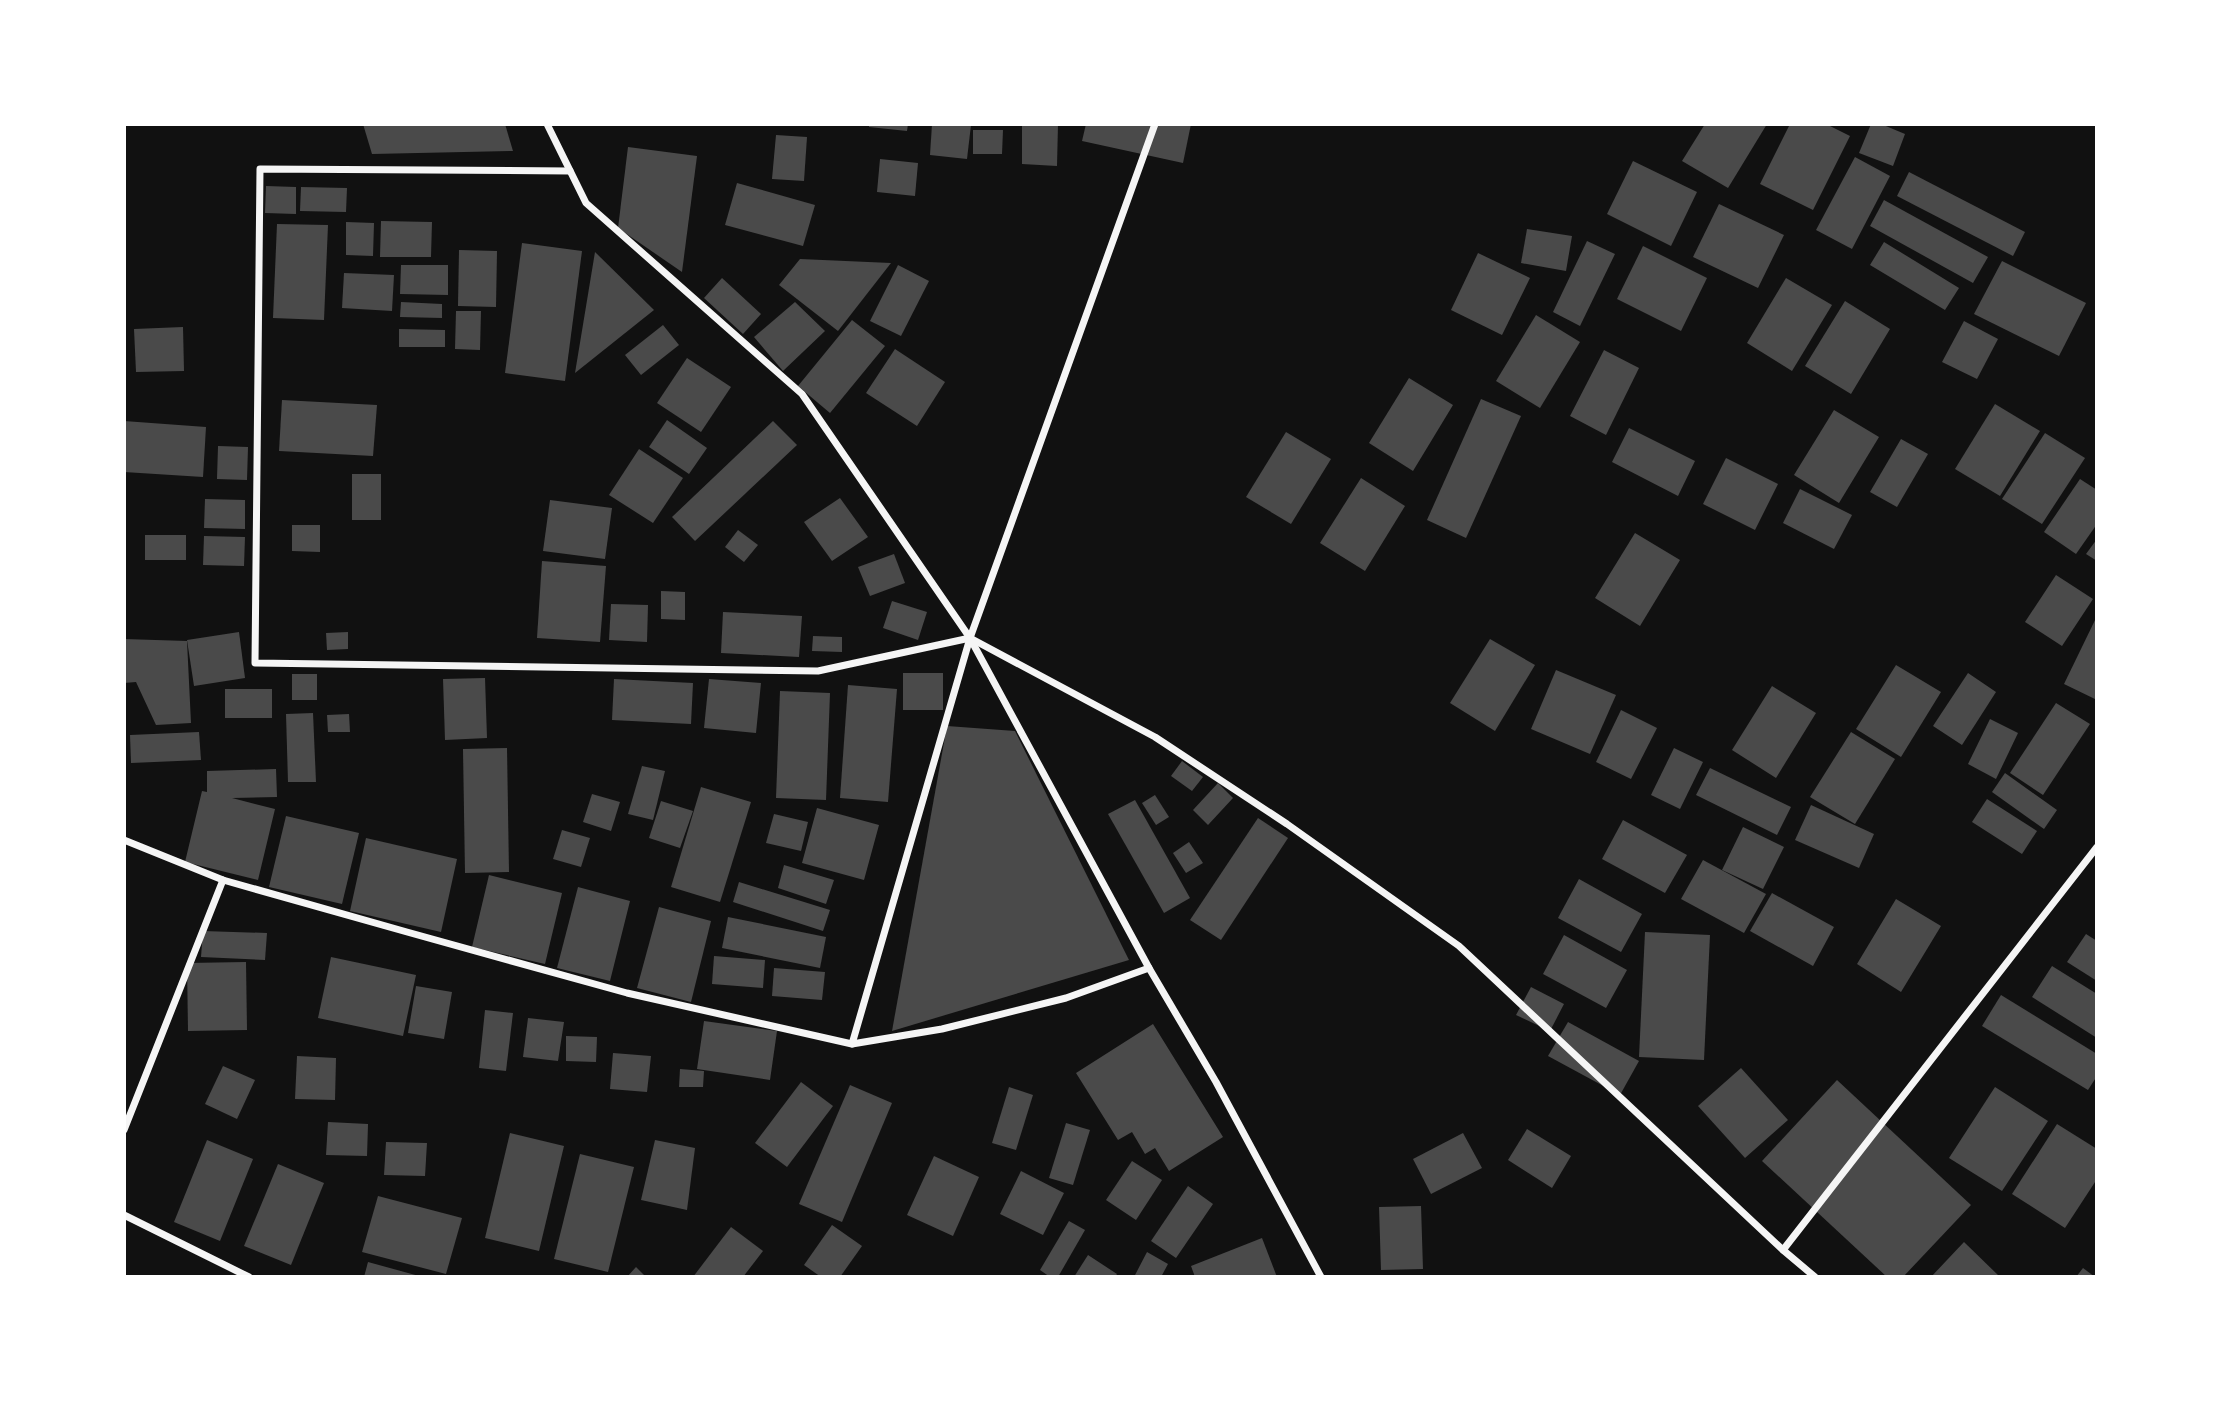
<svg xmlns="http://www.w3.org/2000/svg" width="2221" height="1401" viewBox="0 0 2221 1401" font-family="'DM Sans',sans-serif">
<style>
.building{fill:#4a4a4a}
.lines{fill:none;stroke-linecap:round;stroke-linejoin:round}
.minor{stroke:#f5f5f5;stroke-width:7}
</style>
<rect width="100%" height="100%" fill="#111"/>
<g class="building">
<polygon points="363,124 505,124 513,151 372,154"/>
<polygon points="869,124 908,124 907,131 869,127"/>
<polygon points="932,124 971,125 967,159 930,155"/>
<polygon points="1022,124 1058,124 1057,166 1022,164"/>
<polygon points="1086,124 1191,124 1183,163 1082,141"/>
<polygon points="1705,124 1767,124 1728,188 1682,161"/>
<polygon points="1790,124 1826,124 1850,136 1813,210 1760,184"/>
<polygon points="1871,124 1881,124 1905,134 1893,166 1859,153"/>
<polygon points="973,130 1003,130 1002,154 973,154"/>
<polygon points="776,135 807,137 804,181 772,179"/>
<polygon points="628,147 697,156 682,272 618,228"/>
<polygon points="1855,157 1890,176 1852,249 1816,230"/>
<polygon points="880,159 918,163 915,196 877,192"/>
<polygon points="1633,161 1697,192 1671,246 1607,214"/>
<polygon points="1909,172 2025,232 2013,256 1897,196"/>
<polygon points="737,183 815,205 803,246 725,225"/>
<polygon points="266,186 296,187 296,214 265,213"/>
<polygon points="301,187 347,188 346,212 300,211"/>
<polygon points="1884,200 1988,257 1973,283 1870,226"/>
<polygon points="1719,204 1784,235 1758,288 1693,257"/>
<polygon points="381,221 432,222 431,257 380,257"/>
<polygon points="346,222 374,223 373,256 346,255"/>
<polygon points="277,224 328,225 324,320 273,318"/>
<polygon points="1527,229 1572,236 1566,271 1521,263"/>
<polygon points="1587,241 1615,254 1580,326 1553,312"/>
<polygon points="1884,242 1959,288 1945,310 1870,265"/>
<polygon points="522,243 582,251 565,381 505,373"/>
<polygon points="1643,246 1707,278 1681,331 1617,299"/>
<polygon points="459,250 497,251 496,307 458,306"/>
<polygon points="595,252 654,310 575,373"/>
<polygon points="1478,253 1530,278 1502,335 1451,310"/>
<polygon points="800,259 891,263 838,331 779,285"/>
<polygon points="2002,261 2086,303 2059,356 1974,314"/>
<polygon points="401,265 448,265 448,295 400,294"/>
<polygon points="898,265 929,281 901,336 870,321"/>
<polygon points="344,273 394,275 392,311 342,308"/>
<polygon points="722,278 761,314 743,334 704,298"/>
<polygon points="1786,278 1832,305 1792,371 1747,343"/>
<polygon points="1845,301 1890,329 1851,394 1805,366"/>
<polygon points="401,302 442,304 442,318 400,317"/>
<polygon points="795,302 825,331 783,371 754,337"/>
<polygon points="456,311 481,311 480,350 455,349"/>
<polygon points="1536,315 1580,342 1540,408 1496,381"/>
<polygon points="852,320 885,346 830,413 798,386"/>
<polygon points="1964,321 1998,339 1977,379 1942,362"/>
<polygon points="663,325 679,345 641,375 625,355"/>
<polygon points="183,327 184,371 136,372 134,329"/>
<polygon points="399,329 445,330 445,347 399,347"/>
<polygon points="895,349 945,382 917,426 866,393"/>
<polygon points="1604,350 1639,368 1606,435 1570,416"/>
<polygon points="687,358 731,387 701,432 657,403"/>
<polygon points="1409,378 1453,405 1413,471 1369,443"/>
<polygon points="1481,399 1521,416 1466,538 1427,520"/>
<polygon points="282,400 377,405 373,456 279,451"/>
<polygon points="1995,404 2040,431 2000,496 1955,469"/>
<polygon points="1834,410 1879,437 1839,503 1794,475"/>
<polygon points="667,420 707,448 689,474 649,447"/>
<polygon points="124,421 206,427 203,477 124,472"/>
<polygon points="773,421 797,445 695,541 672,517"/>
<polygon points="1629,428 1695,461 1678,496 1612,462"/>
<polygon points="1286,432 1331,459 1291,524 1246,497"/>
<polygon points="2045,433 2085,458 2042,524 2002,499"/>
<polygon points="1901,439 1928,454 1897,507 1870,492"/>
<polygon points="218,446 248,447 247,480 217,479"/>
<polygon points="639,449 683,478 653,523 609,495"/>
<polygon points="1726,458 1778,484 1755,530 1703,504"/>
<rect x="352" y="474" width="29" height="46"/>
<polygon points="1361,478 1405,506 1365,571 1320,543"/>
<polygon points="2080,479 2097,490 2097,524 2076,554 2044,532"/>
<polygon points="1800,489 1852,515 1834,549 1783,523"/>
<polygon points="840,498 868,537 832,561 804,522"/>
<polygon points="205,499 245,500 245,529 204,528"/>
<polygon points="550,500 612,508 605,559 543,551"/>
<polygon points="292,525 320,525 320,552 292,551"/>
<polygon points="738,530 758,545 744,562 725,547"/>
<polygon points="1635,533 1680,560 1640,626 1595,598"/>
<rect x="145" y="535" width="41" height="25"/>
<polygon points="204,536 245,537 244,566 203,565"/>
<polygon points="2097,539 2097,561 2086,554"/>
<polygon points="894,554 905,583 870,596 858,567"/>
<polygon points="542,561 606,566 600,642 537,638"/>
<polygon points="2056,575 2093,599 2062,646 2025,622"/>
<polygon points="661,591 685,592 685,620 661,619"/>
<polygon points="892,601 927,612 918,640 883,628"/>
<polygon points="611,604 648,605 647,642 609,640"/>
<polygon points="723,612 802,616 799,657 721,653"/>
<polygon points="2097,616 2097,700 2064,684"/>
<polygon points="239,632 245,678 194,686 187,640"/>
<polygon points="348,632 348,649 327,650 326,633"/>
<polygon points="813,636 842,637 842,652 812,651"/>
<polygon points="124,639 187,641 191,723 156,725 136,682 124,683"/>
<polygon points="1490,639 1535,665 1495,731 1450,703"/>
<polygon points="1896,665 1941,692 1901,757 1856,729"/>
<polygon points="1556,670 1616,695 1590,754 1531,729"/>
<rect x="903" y="673" width="40" height="37"/>
<polygon points="1968,673 1996,692 1962,745 1933,726"/>
<rect x="292" y="674" width="25" height="26"/>
<polygon points="485,678 487,738 445,740 443,679"/>
<polygon points="614,679 693,683 691,724 612,720"/>
<polygon points="709,679 761,683 756,733 704,728"/>
<polygon points="848,685 897,689 888,802 840,798"/>
<polygon points="1772,686 1816,713 1776,778 1732,750"/>
<rect x="225" y="689" width="47" height="29"/>
<polygon points="780,691 830,693 826,800 776,798"/>
<polygon points="2056,703 2090,724 2043,795 2010,773"/>
<polygon points="1621,710 1657,728 1631,779 1596,762"/>
<polygon points="313,713 316,782 288,782 286,714"/>
<polygon points="349,714 350,732 328,732 327,715"/>
<polygon points="1990,719 2018,733 1996,779 1968,764"/>
<polygon points="947,726 1015,731 1129,960 892,1031"/>
<polygon points="199,732 201,760 131,763 130,735"/>
<polygon points="1851,732 1895,759 1855,824 1810,797"/>
<polygon points="507,748 509,872 465,873 463,749"/>
<polygon points="1674,748 1703,762 1680,809 1651,795"/>
<polygon points="1182,761 1203,777 1192,791 1171,776"/>
<polygon points="642,766 665,771 653,820 628,814"/>
<polygon points="1710,768 1791,807 1777,835 1696,795"/>
<polygon points="276,769 277,797 232,798 275,809 258,880 185,862 202,791 207,792 207,771"/>
<polygon points="2005,773 2057,810 2044,829 1992,792"/>
<polygon points="1218,783 1233,798 1208,825 1193,810"/>
<polygon points="701,787 751,802 720,902 671,887"/>
<polygon points="592,794 620,802 611,831 583,822"/>
<polygon points="1155,795 1169,817 1156,825 1142,803"/>
<polygon points="1987,799 2037,831 2022,854 1972,822"/>
<polygon points="1135,800 1190,898 1164,913 1108,814"/>
<polygon points="661,801 693,811 680,848 649,838"/>
<polygon points="1811,805 1874,834 1859,868 1795,840"/>
<polygon points="817,808 879,825 864,880 802,863"/>
<polygon points="774,814 808,822 801,851 766,843"/>
<polygon points="286,816 359,833 342,904 269,887"/>
<polygon points="1258,818 1288,838 1221,940 1190,920"/>
<polygon points="1623,820 1687,855 1665,893 1602,859"/>
<polygon points="1743,827 1784,847 1763,889 1722,870"/>
<polygon points="562,830 590,838 581,867 553,859"/>
<polygon points="366,838 457,859 441,932 350,911"/>
<polygon points="1189,842 1203,863 1186,873 1173,853"/>
<polygon points="1703,860 1766,894 1744,933 1681,899"/>
<polygon points="784,865 834,880 826,904 778,888"/>
<polygon points="489,875 562,893 545,964 472,947"/>
<polygon points="1579,879 1642,914 1621,952 1558,918"/>
<polygon points="739,882 830,910 823,931 733,902"/>
<polygon points="578,887 630,901 610,981 557,968"/>
<polygon points="1772,893 1834,927 1813,966 1750,931"/>
<polygon points="1896,899 1941,926 1901,992 1857,964"/>
<polygon points="659,907 711,921 691,1002 637,988"/>
<polygon points="728,917 826,937 820,968 722,948"/>
<polygon points="203,931 267,933 265,960 201,957"/>
<polygon points="1645,932 1710,935 1704,1060 1639,1057"/>
<polygon points="2086,934 2097,941 2097,981 2067,962"/>
<polygon points="1564,935 1627,970 1606,1008 1543,974"/>
<polygon points="714,956 765,960 763,988 712,984"/>
<polygon points="331,957 416,975 403,1036 318,1018"/>
<polygon points="246,962 247,1030 188,1031 187,963"/>
<polygon points="2052,966 2097,994 2097,1038 2032,997"/>
<polygon points="774,968 825,972 822,1000 772,996"/>
<polygon points="416,986 452,992 444,1039 408,1033"/>
<polygon points="1531,987 1564,1004 1550,1031 1516,1015"/>
<polygon points="2001,995 2097,1054 2097,1076 2088,1090 1982,1026"/>
<polygon points="485,1010 513,1013 506,1071 479,1068"/>
<polygon points="528,1018 564,1022 558,1061 523,1057"/>
<polygon points="704,1021 777,1031 770,1080 697,1069"/>
<polygon points="1568,1022 1639,1061 1620,1095 1548,1056"/>
<polygon points="1153,1024 1223,1137 1169,1171 1155,1148 1145,1154 1132,1132 1118,1140 1076,1073"/>
<polygon points="566,1036 597,1037 596,1062 566,1061"/>
<polygon points="613,1053 651,1056 647,1092 610,1089"/>
<polygon points="297,1056 336,1058 335,1100 295,1099"/>
<polygon points="223,1066 255,1080 237,1119 205,1104"/>
<polygon points="1741,1068 1788,1120 1745,1158 1698,1106"/>
<polygon points="680,1069 704,1071 703,1087 679,1087"/>
<polygon points="1837,1080 1971,1205 1903,1277 1887,1277 1762,1161"/>
<polygon points="801,1082 833,1106 787,1167 755,1143"/>
<polygon points="850,1085 892,1103 842,1222 799,1204"/>
<polygon points="1009,1087 1033,1095 1016,1150 992,1143"/>
<polygon points="1995,1087 2048,1121 2002,1191 1949,1158"/>
<polygon points="328,1122 368,1124 367,1156 326,1155"/>
<polygon points="1066,1123 1090,1130 1073,1185 1049,1178"/>
<polygon points="2057,1124 2097,1149 2097,1179 2065,1228 2012,1194"/>
<polygon points="1527,1129 1571,1156 1552,1188 1508,1160"/>
<polygon points="510,1133 564,1146 539,1251 485,1238"/>
<polygon points="1463,1133 1482,1168 1431,1194 1413,1159"/>
<polygon points="207,1140 253,1159 220,1241 174,1222"/>
<polygon points="655,1140 695,1148 687,1210 641,1200"/>
<polygon points="386,1142 427,1143 425,1176 384,1175"/>
<polygon points="580,1154 634,1167 608,1272 554,1259"/>
<polygon points="934,1156 979,1177 953,1236 907,1215"/>
<polygon points="1132,1161 1162,1180 1136,1220 1106,1200"/>
<polygon points="278,1164 324,1183 291,1265 244,1246"/>
<polygon points="1021,1171 1064,1193 1043,1235 1000,1214"/>
<polygon points="1188,1186 1213,1204 1176,1258 1151,1241"/>
<polygon points="378,1196 462,1218 446,1274 362,1252"/>
<polygon points="1421,1206 1423,1269 1381,1270 1379,1207"/>
<polygon points="1069,1221 1085,1230 1058,1277 1050,1277 1040,1270"/>
<polygon points="832,1225 862,1246 840,1277 821,1277 804,1265"/>
<polygon points="731,1227 763,1251 743,1277 693,1277"/>
<polygon points="1262,1238 1277,1277 1195,1277 1191,1266"/>
<polygon points="1964,1242 2000,1277 1931,1277"/>
<polygon points="1147,1252 1168,1264 1161,1277 1134,1277"/>
<polygon points="1088,1255 1117,1274 1115,1277 1074,1277"/>
<polygon points="368,1262 419,1276 419,1277 364,1277"/>
<polygon points="636,1267 646,1277 627,1277"/>
<polygon points="2083,1268 2095,1277 2076,1277"/>
</g>
<g class="lines">
<g class="minor">
<polyline points="547,124 586,203 802,394 970,638 1149,968 1216,1082 1321,1277"/>
<polyline points="570,171 260,169 255,663 818,671 970,638 1155,737 1287,824 1459,946 1783,1250 1815,1277"/>
<polyline points="124,840 223,880 407,932 627,993 852,1044 942,1029 1066,998 1149,968"/>
<polyline points="852,1044 970,638 1155,124"/>
<polyline points="124,1130 223,880"/>
<polyline points="124,1215 249,1277"/>
<polyline points="1783,1250 2097,847"/>
</g>
</g>
<rect width="2221" height="1401" fill="none" stroke="#ffffff" stroke-width="252"/>
</svg>
